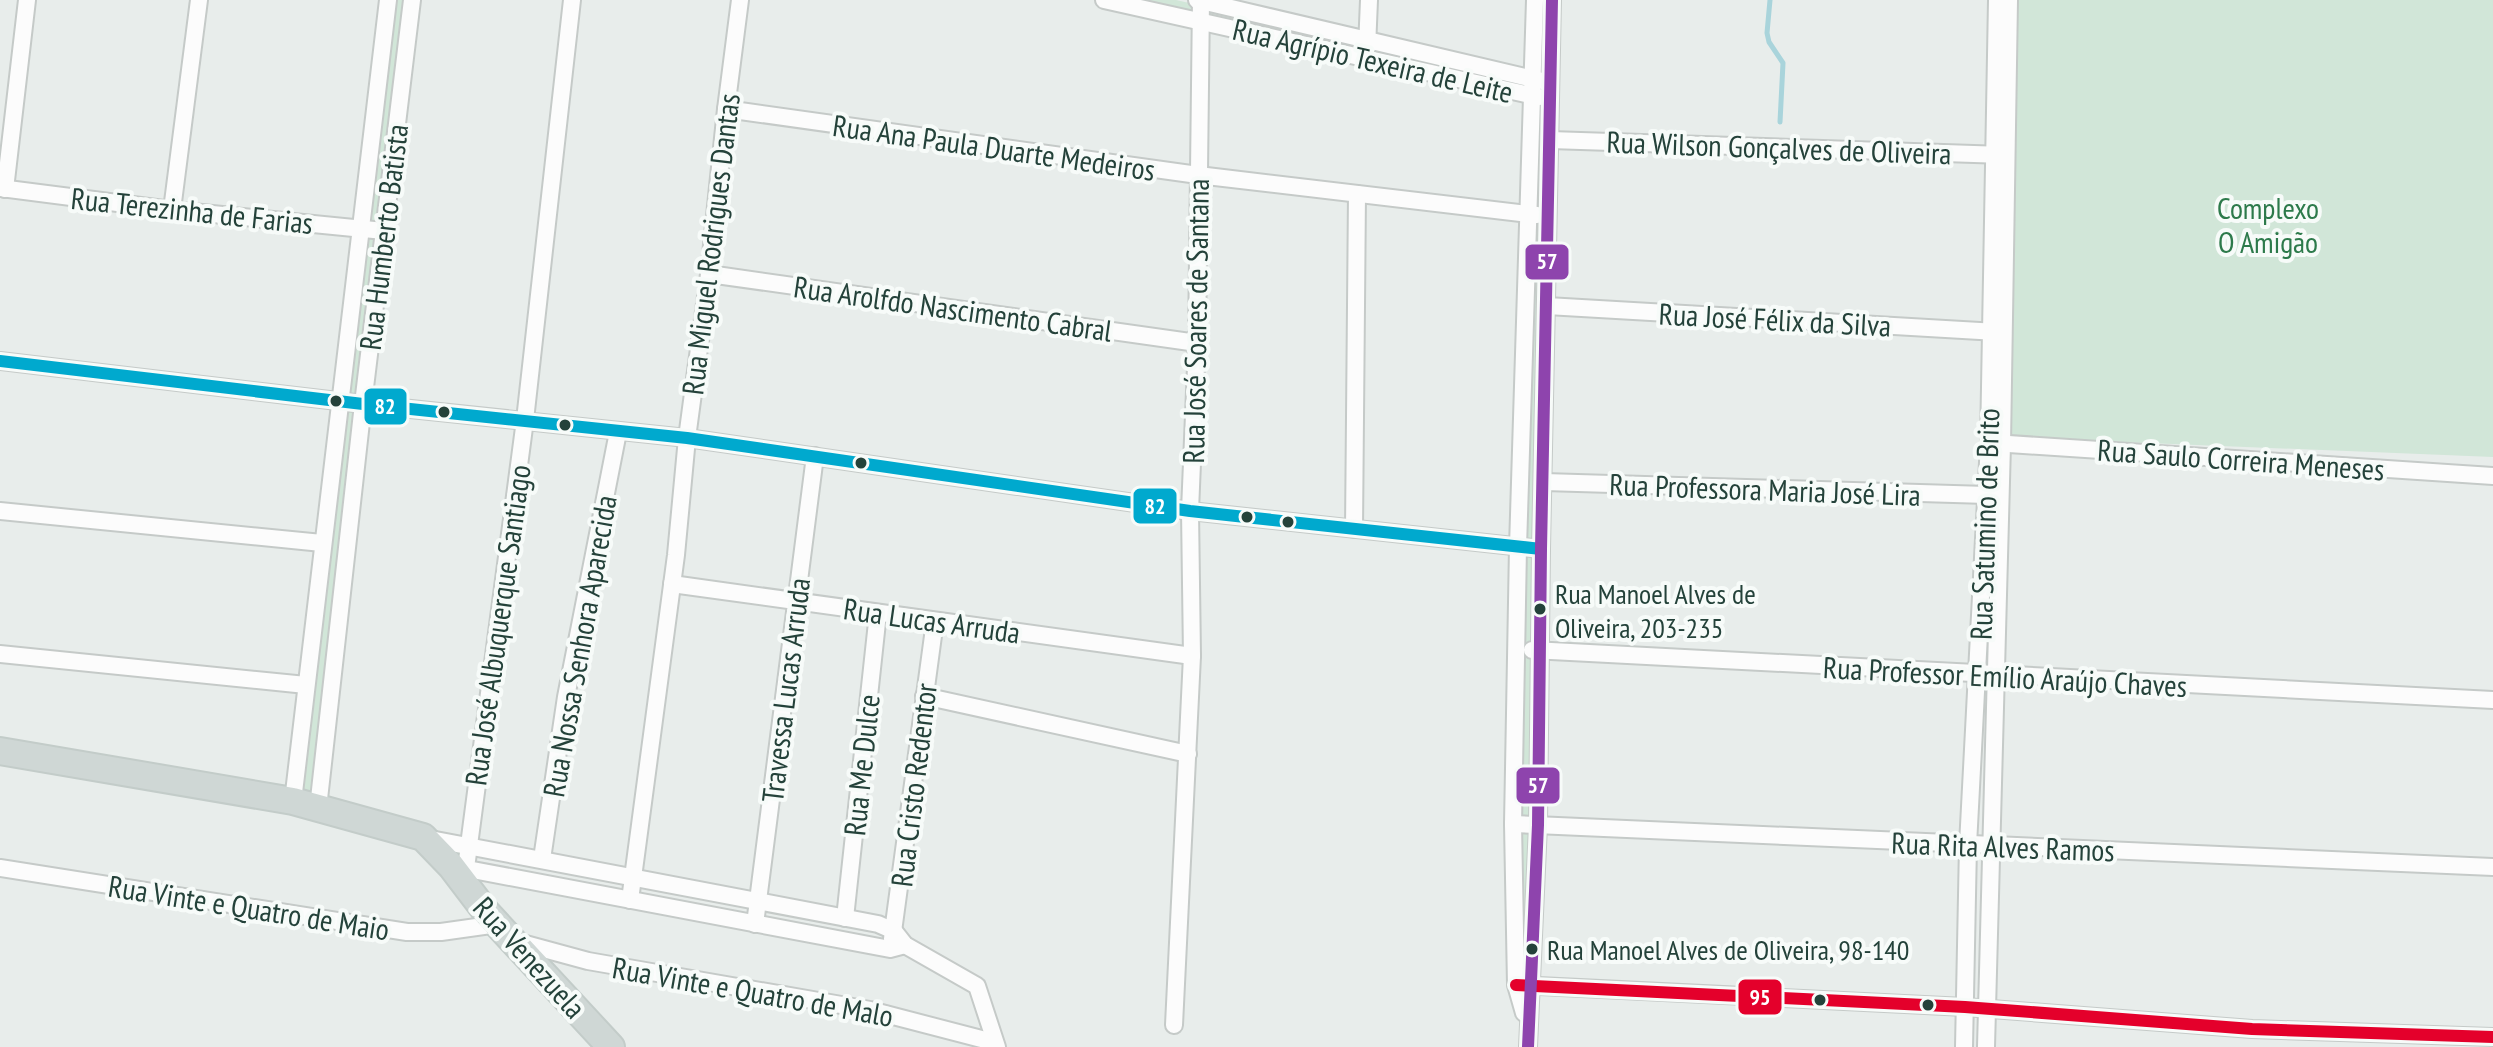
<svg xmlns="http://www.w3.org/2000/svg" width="2493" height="1047" viewBox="0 0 2493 1047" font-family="'PT Sans Narrow',sans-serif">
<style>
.green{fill:#d1e6d8}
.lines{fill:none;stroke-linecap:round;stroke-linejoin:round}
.stream{stroke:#a9d4db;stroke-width:5}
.street-casing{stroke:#c5cac8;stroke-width:20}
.primary-casing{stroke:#c3ccc9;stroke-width:30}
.street{stroke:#fcfcfc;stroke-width:16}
.primary{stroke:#cfd7d5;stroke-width:26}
.bus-1-casing{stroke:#f7fbf9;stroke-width:18}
.bus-2-casing{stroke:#f7fbf9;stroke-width:18}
.bus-3-casing{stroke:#f7fbf9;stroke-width:18}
.bus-1{stroke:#00a9ce;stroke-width:12}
.bus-2{stroke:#e4002b;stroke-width:12}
.bus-3{stroke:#8e44ad;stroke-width:12}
.bus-dot{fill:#24423a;stroke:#f7fbf9;stroke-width:3}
.labels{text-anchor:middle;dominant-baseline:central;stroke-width:8;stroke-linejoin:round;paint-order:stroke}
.bus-label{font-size:28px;fill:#24423a;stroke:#f7fbf9;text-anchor:start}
.street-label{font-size:30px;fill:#24423a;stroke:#f7fbf9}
.park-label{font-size:30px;fill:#2d7a4b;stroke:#f7fbf9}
.line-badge{stroke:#f7fbf9;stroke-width:3}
.badge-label{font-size:22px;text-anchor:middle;font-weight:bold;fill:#fff}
</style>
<rect width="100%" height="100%" fill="#e8edeb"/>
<g class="green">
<polygon points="392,0 408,0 381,226 364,225"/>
<polygon points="1120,0 1176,0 1198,5 1196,18"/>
<polygon points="2008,0 2493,0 2493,457 2003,437"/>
<polygon points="1203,4 1547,86 1547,95 1203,19"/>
<polygon points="1534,100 1547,101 1544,212 1531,210"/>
<polygon points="1530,218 1545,219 1537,545 1521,544"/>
<polygon points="363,234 379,234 360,397 346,395"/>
<polygon points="344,407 360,407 313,803 297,798"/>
<polygon points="1521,552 1538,553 1536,646 1519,645"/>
<polygon points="1537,655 1534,823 1518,822 1520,656"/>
<polygon points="1538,830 1527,982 1519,982 1517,831"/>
</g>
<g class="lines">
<polyline class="stream" points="1770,0 1767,33 1769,42 1783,63 1780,122"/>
<g class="street-casing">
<g id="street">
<polyline points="1104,0 1539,97"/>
<polyline points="1197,0 1542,81"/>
<polyline points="1367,48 1369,0"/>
<polyline points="726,109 1198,175 1537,215"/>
<polyline points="1550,140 2004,155"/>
<polyline points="0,188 172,210 384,231"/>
<polyline points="5,189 27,0"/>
<polyline points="172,210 199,0"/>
<polyline points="709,274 1197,343"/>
<polyline points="1547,306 1997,332"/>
<polyline points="0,361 363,404 687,438 1190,511 1541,549"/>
<polyline points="1994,443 2493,476"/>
<polyline points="1544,482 1987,495"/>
<polyline points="0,511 322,543"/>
<polyline points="1354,529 1357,194"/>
<polyline points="672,584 1192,656"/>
<polyline points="1532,650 2493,700"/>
<polyline points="0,654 306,685"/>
<polyline points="924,696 1188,754"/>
<polyline points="293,801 388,0"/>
<polyline points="318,808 363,404 412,0"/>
<polyline points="1513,824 2493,867"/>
<polyline points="425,838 878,924 894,931 905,945 977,986 997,1047"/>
<polyline points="542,859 566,697 618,432"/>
<polyline points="457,867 890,949 905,945"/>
<polyline points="0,868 407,932 441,932 498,924"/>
<polyline points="466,868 525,420 572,0"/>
<polyline points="630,900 676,555 687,438 709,274 726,109 740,0"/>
<polyline points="845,918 878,613"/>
<polyline points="755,924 815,456"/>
<polyline points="892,939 935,621"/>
<polyline points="518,942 588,961 870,1010 993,1042"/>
<polyline points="1521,985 1965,1007 2252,1029 2493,1037"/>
<polyline points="1524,1013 1516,985 1513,824 1518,547 1535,0"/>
<polyline points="1174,1025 1192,656 1190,511 1197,343 1201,0"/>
<polyline points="1528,1047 1538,825 1541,549 1552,0"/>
<polyline points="1964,1047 1968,845 1989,443 1997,0"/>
<polyline points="1986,1047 2002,444 2009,0"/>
</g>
</g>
<g class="primary-casing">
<polyline id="primary" points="0,751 293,801 423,837 451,866 486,912 611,1047"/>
</g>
<use href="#street" class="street"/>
<use href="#primary" class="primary"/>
<g class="bus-1-casing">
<polyline id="bus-1" points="0,361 363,404 687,438 1190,511 1541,549"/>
</g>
<g class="bus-2-casing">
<polyline id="bus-2" points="1516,985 1965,1007 2252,1029 2493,1037"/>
</g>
<g class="bus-3-casing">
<polyline id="bus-3" points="1528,1047 1538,825 1541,549 1552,0"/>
</g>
<use href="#bus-1" class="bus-1"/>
<use href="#bus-2" class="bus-2"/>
<use href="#bus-3" class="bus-3"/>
</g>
<g class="bus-dot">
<circle cx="336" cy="401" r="7"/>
<circle cx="444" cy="412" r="7"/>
<circle cx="565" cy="425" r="7"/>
<circle cx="861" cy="463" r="7"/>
<circle cx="1247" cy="517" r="7"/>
<circle cx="1288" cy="522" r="7"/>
<circle cx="1540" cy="609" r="7"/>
<circle cx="1532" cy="949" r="7"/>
<circle cx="1820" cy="1000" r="7"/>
<circle cx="1928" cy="1005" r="7"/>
</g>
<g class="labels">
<g class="bus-label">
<text x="1555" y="593">Rua Manoel Alves de<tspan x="1555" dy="34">Oliveira, 203-235</tspan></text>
<text x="1547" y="949">Rua Manoel Alves de Oliveira, 98-140</text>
</g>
<g class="street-label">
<text transform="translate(1373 60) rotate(13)">Rua Agrípio Texeira de Leite</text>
<text transform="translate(994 147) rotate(8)">Rua Ana Paula Duarte Medeiros</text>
<text transform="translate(1779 147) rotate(2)">Rua Wilson Gonçalves de Oliveira</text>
<text transform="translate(192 210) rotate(6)">Rua Terezinha de Farias</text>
<text transform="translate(383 237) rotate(-83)">Rua Humberto Batista</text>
<text transform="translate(710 244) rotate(-83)">Rua Miguel Rodrigues Dantas</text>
<text transform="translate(953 308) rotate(8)">Rua Arolfdo Nascimento Cabral</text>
<text transform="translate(1775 319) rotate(3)">Rua José Félix da Silva</text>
<text transform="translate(1195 321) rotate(-89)">Rua José Soares de Santana</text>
<text transform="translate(2241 459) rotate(4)">Rua Saulo Correira Meneses</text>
<text transform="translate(1765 489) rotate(2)">Rua Professora Maria José Lira</text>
<text transform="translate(1984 524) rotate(-88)">Rua Satumino de Brito</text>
<text transform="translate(932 620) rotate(8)">Rua Lucas Arruda</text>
<text transform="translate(497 625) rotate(-82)">Rua José Albuquerque Santiago</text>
<text transform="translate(579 646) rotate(-80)">Rua Nossa Senhora Aparecida</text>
<text transform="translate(2005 676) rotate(3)">Rua Professor Emílio Araújo Chaves</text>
<text transform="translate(785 690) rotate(-83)">Travessa Lucas Arruda</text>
<text transform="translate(861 765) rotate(-84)">Rua Me Dulce</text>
<text transform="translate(913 785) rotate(-83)">Rua Cristo Redentor</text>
<text transform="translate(2003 846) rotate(2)">Rua Rita Alves Ramos</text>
<text transform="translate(249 907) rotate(9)">Rua Vinte e Quatro de Maio</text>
<text transform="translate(530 957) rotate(48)">Rua Venezuela</text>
<text transform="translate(753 991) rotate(10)">Rua Vinte e Quatro de Malo</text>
</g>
<g class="park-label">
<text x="2268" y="207">Complexo<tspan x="2268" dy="34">O Amigão</tspan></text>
</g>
</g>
<g class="line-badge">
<rect x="1524" y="243" width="46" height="38" rx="8" fill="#8e44ad"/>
<rect x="363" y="387" width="45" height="39" rx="8" fill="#00a9ce"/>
<rect x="1132" y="487" width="46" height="38" rx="8" fill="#00a9ce"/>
<rect x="1515" y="766" width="46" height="39" rx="8" fill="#8e44ad"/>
<rect x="1737" y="978" width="46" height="38" rx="8" fill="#e4002b"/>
</g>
<g class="badge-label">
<text x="1547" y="269">57</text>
<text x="385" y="414">82</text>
<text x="1155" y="514">82</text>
<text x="1538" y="793">57</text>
<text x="1760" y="1005">95</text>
</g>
</svg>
